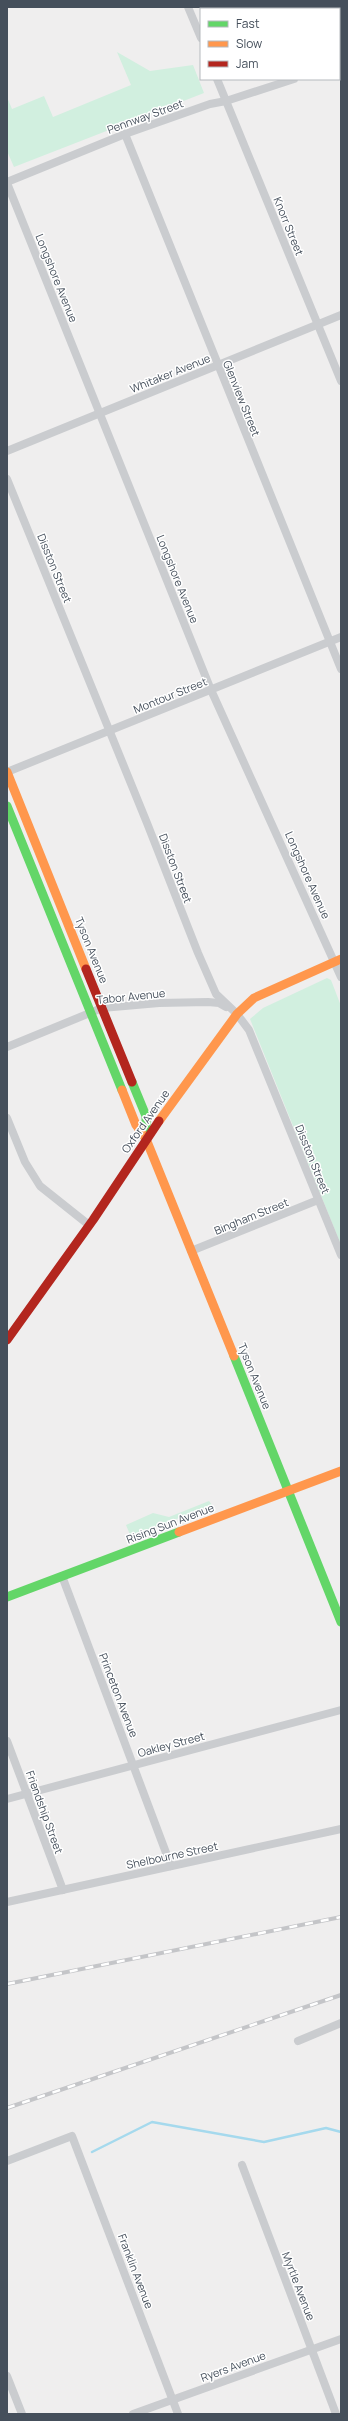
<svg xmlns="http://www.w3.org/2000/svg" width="348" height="2421" viewBox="0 0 348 2421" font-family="Manrope,sans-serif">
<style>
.green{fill:#d1efdf}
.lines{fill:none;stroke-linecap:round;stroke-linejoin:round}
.stream{stroke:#a5d9ed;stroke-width:2.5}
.street{stroke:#cacccf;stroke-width:8}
.fast{stroke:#63d668;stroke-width:9}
.slow{stroke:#ff974d;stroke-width:9}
.jam{stroke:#b3261e;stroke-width:9}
.rail-casing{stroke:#c4c5c8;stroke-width:4}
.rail{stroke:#fff;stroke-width:2.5;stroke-dasharray:8;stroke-linecap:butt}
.labels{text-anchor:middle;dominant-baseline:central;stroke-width:3;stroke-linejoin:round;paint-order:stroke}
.street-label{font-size:11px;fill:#454f5b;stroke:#fff}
</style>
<rect width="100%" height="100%" fill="#efeeee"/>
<g class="green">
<polygon points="117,52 150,71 193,65 204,93 14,167 7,151 7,97 12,109 44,96 53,117 131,85"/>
<polygon points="327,978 331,980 341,1006 341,1245 250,1019 263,1008"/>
<polygon points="209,1501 212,1505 131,1537 126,1525 153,1513 169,1517"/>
</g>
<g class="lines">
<polyline class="stream" points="92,2152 152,2122 264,2142 326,2128 341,2132"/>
<g class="street">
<polyline points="188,7 201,38"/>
<polyline points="313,7 314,9"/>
<polyline points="339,69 341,74"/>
<polyline points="217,79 341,381"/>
<polyline points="125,134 341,669"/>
<polyline points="7,182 125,134 210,104 226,101 294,79"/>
<polyline points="7,183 211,690 341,977"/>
<polyline points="7,451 341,315"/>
<polyline points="7,479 147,823 198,953 216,994 237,1014 249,1030 341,1255"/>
<polyline points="7,772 341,637"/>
<polyline points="7,1047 102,1008 159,1003 208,1002 219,1003 226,1007"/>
<polyline points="7,1118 25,1162 40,1186 89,1225"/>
<polyline points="191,1251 318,1200"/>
<polyline points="62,1576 171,1866"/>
<polyline points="7,1741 63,1890"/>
<polyline points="7,1799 341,1710"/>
<polyline points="7,1902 341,1829"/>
<polyline points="298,2041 341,2023"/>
<polyline points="7,2161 72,2136 178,2414"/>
<polyline points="242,2165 336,2414"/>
<polyline points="7,2376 22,2414"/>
<polyline points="133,2414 341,2339"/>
</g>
<g class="fast">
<polyline points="7,806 122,1090"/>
<polyline points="132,1082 146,1116 146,1139"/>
<polyline points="234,1356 341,1622"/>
<polyline points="7,1597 179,1532"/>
</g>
<g class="slow">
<polyline points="7,772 86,969"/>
<polyline points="122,1090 136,1125 146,1139 234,1356"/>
<polyline points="159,1121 237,1014 254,998 341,959"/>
<polyline points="179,1532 341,1471"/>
</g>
<g class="jam">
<polyline points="86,969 132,1082"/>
<polyline points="7,1340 93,1220 159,1121"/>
</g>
<g class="rail-casing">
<g id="rail">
<polyline points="7,1984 341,1917"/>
<polyline points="7,2108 341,1995"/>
</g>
</g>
<use href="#rail" class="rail"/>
</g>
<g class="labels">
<g class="street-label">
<text transform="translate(145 116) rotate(-20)">Pennway Street</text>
<text transform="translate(289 226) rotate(68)">Knorr Street</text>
<text transform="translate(57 278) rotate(68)">Longshore Avenue</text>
<text transform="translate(170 373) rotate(-22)">Whitaker Avenue</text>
<text transform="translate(242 398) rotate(68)">Glenview Street</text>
<text transform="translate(55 568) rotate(68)">Disston Street</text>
<text transform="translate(178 579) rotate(68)">Longshore Avenue</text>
<text transform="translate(170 695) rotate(-22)">Montour Street</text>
<text transform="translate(176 868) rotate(69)">Disston Street</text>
<text transform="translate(308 875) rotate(66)">Longshore Avenue</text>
<text transform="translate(92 950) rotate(68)">Tyson Avenue</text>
<text transform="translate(131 996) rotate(-6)">Tabor Avenue</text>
<text transform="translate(145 1121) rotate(-55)">Oxford Avenue</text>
<text transform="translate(313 1159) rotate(68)">Disston Street</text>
<text transform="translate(251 1216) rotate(-22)">Bingham Street</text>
<text transform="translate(255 1376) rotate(68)">Tyson Avenue</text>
<text transform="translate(170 1523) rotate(-21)">Rising Sun Avenue</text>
<text transform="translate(119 1695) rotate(69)">Princeton Avenue</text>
<text transform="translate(171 1744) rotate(-15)">Oakley Street</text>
<text transform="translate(45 1812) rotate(70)">Friendship Street</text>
<text transform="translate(172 1855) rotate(-12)">Shelbourne Street</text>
<text transform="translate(136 2271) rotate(69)">Franklin Avenue</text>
<text transform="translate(299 2286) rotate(69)">Myrtle Avenue</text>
<text transform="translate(233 2366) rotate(-20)">Ryers Avenue</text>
</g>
</g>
<rect width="348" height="2421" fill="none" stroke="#454f5b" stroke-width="16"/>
<rect x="200" y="8" width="140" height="72" fill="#ffffff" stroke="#b5b9bd"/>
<rect x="208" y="21" width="20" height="6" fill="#63d668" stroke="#b5b9bd"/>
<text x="236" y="28" font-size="12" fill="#454f5b">Fast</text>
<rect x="208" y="41" width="20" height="6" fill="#ff974d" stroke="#b5b9bd"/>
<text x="236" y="48" font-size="12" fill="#454f5b">Slow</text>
<rect x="208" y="61" width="20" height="6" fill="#b3261e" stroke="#b5b9bd"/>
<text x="236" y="68" font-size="12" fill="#454f5b">Jam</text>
</svg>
